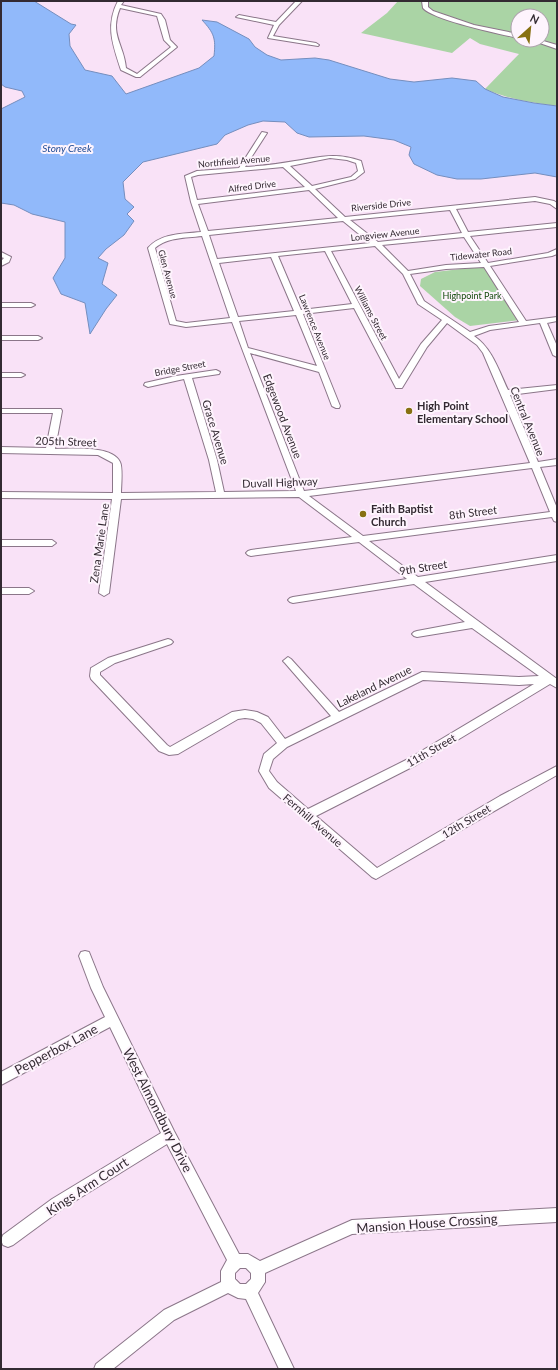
<svg xmlns="http://www.w3.org/2000/svg" width="558" height="1370" viewBox="0 0 558 1370" font-family="Lato,sans-serif">
<style>
.green{fill:#aad4a5;fill-rule:evenodd}
.water{fill:#91b9fa;stroke:#758ebe}
.lines{fill:none;stroke-linecap:round;stroke-linejoin:round}
.minor-casing{stroke:#8b7689;stroke-width:2}
.minor{fill:#fff;fill-rule:evenodd}
.poi-dot{fill:#877011;stroke:#fef4fd;stroke-width:1.5}
.labels{text-anchor:middle;dominant-baseline:central;stroke-width:4;stroke-linejoin:round;paint-order:stroke}
.far-street-label{font-size:9px;fill:#332a32;stroke:#fef4fd}
.far-park-label{font-size:9px;fill:#12490b;stroke:#fef4fd}
.far-water-label{font-size:10px;font-style:italic;fill:#1a4893;stroke:#fef4fd}
.poi-label{font-size:11px;font-weight:bold;fill:#332a32;stroke:#fef4fd;text-anchor:start}
.street-label{font-size:11px;fill:#332a32;stroke:#fef4fd}
.near-street-label{font-size:13px;fill:#332a32;stroke:#fef4fd}
</style>
<rect width="100%" height="100%" fill="#f9e2f7"/>
<g class="green">
<path d="M398 1H557V106C532 103 508 99 485 89L519 54 480 44 470 38 452 53 361 33 387 13ZM518 16H542V40H518Z"/>
<polygon points="486,266 520,320 470,326 455,317 420,286 421,279 435,272"/>
</g>
<path class="water" d="M1 1H34L71 24 76 25 69 34 70 46 85 70 112 76 126 94 199 68 214 56C216 38 214 33 202 20L217 22 249 39 255 47 267 55 281 60 315 58 329 60 390 79 414 82 452 78 476 81 485 89 503 97 534 103 557 106V177L535 173 481 179H457L437 175 414 164 409 155 411 147 394 140 364 136 309 137 297 133 285 122 263 121 248 125 225 135 217 144 143 162 123 182 125 199 134 207 127 214 134 221 124 235 106 249 98 258 108 263 102 284 117 295 106 309 90 334 85 303 61 294 53 278 65 258V222L32 214 14 205 1 203V109L25 97 22 91 5 87 1 84Z"/>
<g class="lines">
<g class="minor-casing">
<g id="minor">
<path d="M118 1H124L121 5 161 14 165 20 170 40 177 47 140 77H136L121 70C113 45 105 26 118 1ZM120 8 157 16 164 40 171 47 137 74 126 68C124 44 109 35 120 8Z"/>
<polygon points="296,1 302,1 279,25 273,36 316,43 319,45 318,46 268,38 274,25 236,17 239,15 276,22"/>
<path d="M422 1H428V7L433 11 474 25 518 34V38C500 34 433 20 423 8Z"/>
<polygon points="531,40 540,40 557,45 557,49"/>
<path d="M262 132 267 133 245 167C262 166 278 164 295 161 321 157 335 152 361 161L364 172 355 179 315 189 345 217 535 197 554 201 557 203V209L550 204 535 201 456 209 468 232 557 223V227L470 236 488 263 548 253 557 249V254L552 256 490 266 526 321 557 317V321L547 323 557 346V357L553 355 540 323 490 330 474 336C492 348 499 371 508 390L557 385V389L510 395 538 462 557 459V465L540 467 557 508V522L554 521 552 517 369 541 418 577 557 555V561L425 582 557 679V688L550 684 416 765 316 816 377 868 500 796 557 766V775L376 879 372 877 269 788 259 771 264 754 277 743 261 723 253 719 245 718 238 719 178 754 169 755 159 751 91 679 90 676 91 668 108 658 168 639 171 640 173 642 171 644 115 663 100 672V675L167 745 170 747 232 712 245 710 257 712 268 717 285 739 331 716 285 663 283 661 288 657 291 659 339 712 422 672 519 677 539 676 472 628 417 637 414 636 412 634 414 632 417 631 465 622 414 584 293 603 290 602 288 600 290 598 293 597 407 579 359 542 251 556 248 555 246 553 248 551 251 550 352 537 299 497 121 499 109 593 104 596 99 593 112 499 1 498V492L113 493V463L98 455 1 453V447L46 448 53 413H1V409H61L62 411 55 449C71 449 112 445 120 462 123 468 121 486 121 493L216 492 209 460 184 379 148 387 144 385 145 383 176 376 216 370 220 372 219 374 192 378 217 460 224 492 296 491 232 322 186 327 170 324 148 248C161 233 182 234 201 232L191 202 185 176 197 171 239 168ZM330 158 347 160 356 163 358 171 351 177 312 186 290 166ZM283 167 305 187 197 200 191 177 198 175ZM309 190 338 218 208 231 198 204ZM450 210 462 233 378 242 350 220ZM343 221 370 243 217 259 209 235ZM202 236 230 318 186 323 176 321 155 248C168 237 185 238 202 236ZM464 237 481 263 446 265 408 271 382 245ZM375 246 403 274 418 304 442 320 421 344 399 379 331 251ZM325 251 352 304 301 310 278 256ZM271 257 294 311 238 317 219 263ZM484 267 519 322 489 326 470 332 424 301 410 274 446 269ZM354 308 396 388H402L427 347 447 323 477 345 483 353 530 463 304 491 250 353 319 372 332 406 336 408H339L340 406 303 314ZM296 315 317 366 248 348 239 321ZM532 468 550 512 363 536 309 496ZM423 680 519 685 534 684 408 759 308 809 277 782 269 771 273 759 287 747Z"/>
<polygon points="1,252 11,257 9,262 1,266 1,261 4,258 1,257"/>
<polygon points="1,303 31,303 35,305 31,307 1,307"/>
<polygon points="1,336 38,336 42,338 38,340 1,340"/>
<polygon points="1,373 21,373 25,375 21,377 1,377"/>
<polygon points="1,540 52,540 56,543 52,546 1,546"/>
<polygon points="1,588 29,588 34,591 29,594 1,594"/>
<path d="M85 951 89 952 103 987 174 1131 239 1254H248L260 1261 352 1220 557 1208V1222L352 1234 265 1273V1282L258 1293 294 1369H279L246 1299 238 1298 228 1293 174 1320 113 1369H94L96 1364 164 1310 221 1282V1271L227 1260 167 1144 62 1209 13 1245 8 1247 3 1245 1 1240 3 1235 52 1199 161 1133 110 1027 1 1085V1072L105 1017 91 988 79 956 81 952ZM240 1268H246L251 1273V1279L246 1284H240L235 1279V1273Z"/>
</g>
</g>
<use href="#minor" class="minor"/>
</g>
<g class="poi-dot">
<circle cx="409" cy="411" r="4"/>
<circle cx="363" cy="514" r="4"/>
</g>
<g class="labels">
<g class="far-street-label">
<text transform="translate(234 161) rotate(-5)">Northfield Avenue</text>
<text transform="translate(252 186) rotate(-7)">Alfred Drive</text>
<text transform="translate(381 205) rotate(-6)">Riverside Drive</text>
<text transform="translate(385 234) rotate(-6)">Longview Avenue</text>
<text transform="translate(481 254) rotate(-6)">Tidewater Road</text>
<text transform="translate(168 274) rotate(75)">Glen Avenue</text>
<text transform="translate(371 313) rotate(62)">Williams Street</text>
<text transform="translate(315 327) rotate(68)">Lawrence Avenue</text>
<text transform="translate(180 368) rotate(-11)">Bridge Street</text>
</g>
<g class="far-park-label">
<text x="472" y="295">Highpoint Park</text>
</g>
<g class="far-water-label">
<text x="67" y="148">Stony Creek</text>
</g>
<g class="poi-label">
<text x="417" y="405">High Point<tspan x="417" dy="13">Elementary School</tspan></text>
<text x="371" y="508">Faith Baptist<tspan x="371" dy="13">Church</tspan></text>
</g>
<g class="street-label">
<text transform="translate(283 416) rotate(69)">Edgewood Avenue</text>
<text transform="translate(528 421) rotate(68)">Central Avenue</text>
<text transform="translate(216 432) rotate(73)">Grace Avenue</text>
<text transform="translate(66 441) rotate(2)">205th Street</text>
<text transform="translate(280 482) rotate(-2)">Duvall Highway</text>
<text transform="translate(473 512) rotate(-7)">8th Street</text>
<text transform="translate(99 543) rotate(-82)">Zena Marie Lane</text>
<text transform="translate(423 567) rotate(-9)">9th Street</text>
<text transform="translate(374 686) rotate(-26)">Lakeland Avenue</text>
<text transform="translate(431 750) rotate(-30)">11th Street</text>
<text transform="translate(313 820) rotate(41)">Fernhill Avenue</text>
<text transform="translate(466 821) rotate(-31)">12th Street</text>
</g>
<g class="near-street-label">
<text transform="translate(56 1049) rotate(-28)">Pepperbox Lane</text>
<text transform="translate(158 1110) rotate(63)">West Almondbury Drive</text>
<text transform="translate(87 1186) rotate(-33)">Kings Arm Court</text>
<text transform="translate(427 1223) rotate(-4)">Mansion House Crossing</text>
</g>
</g>
<rect width="558" height="1370" fill="none" stroke="#332a32" stroke-width="4"/>
<g transform="translate(530 28) rotate(27)"><circle r="19" fill="#fef4fd" stroke="#ada3ac"/>
<path d="M0-3L7 15L0 10L-7 15Z" fill="#877011"/>
<text y="-6" font-size="11" font-weight="bold" text-anchor="middle" fill="#332a32">N</text>
</g>
</svg>
